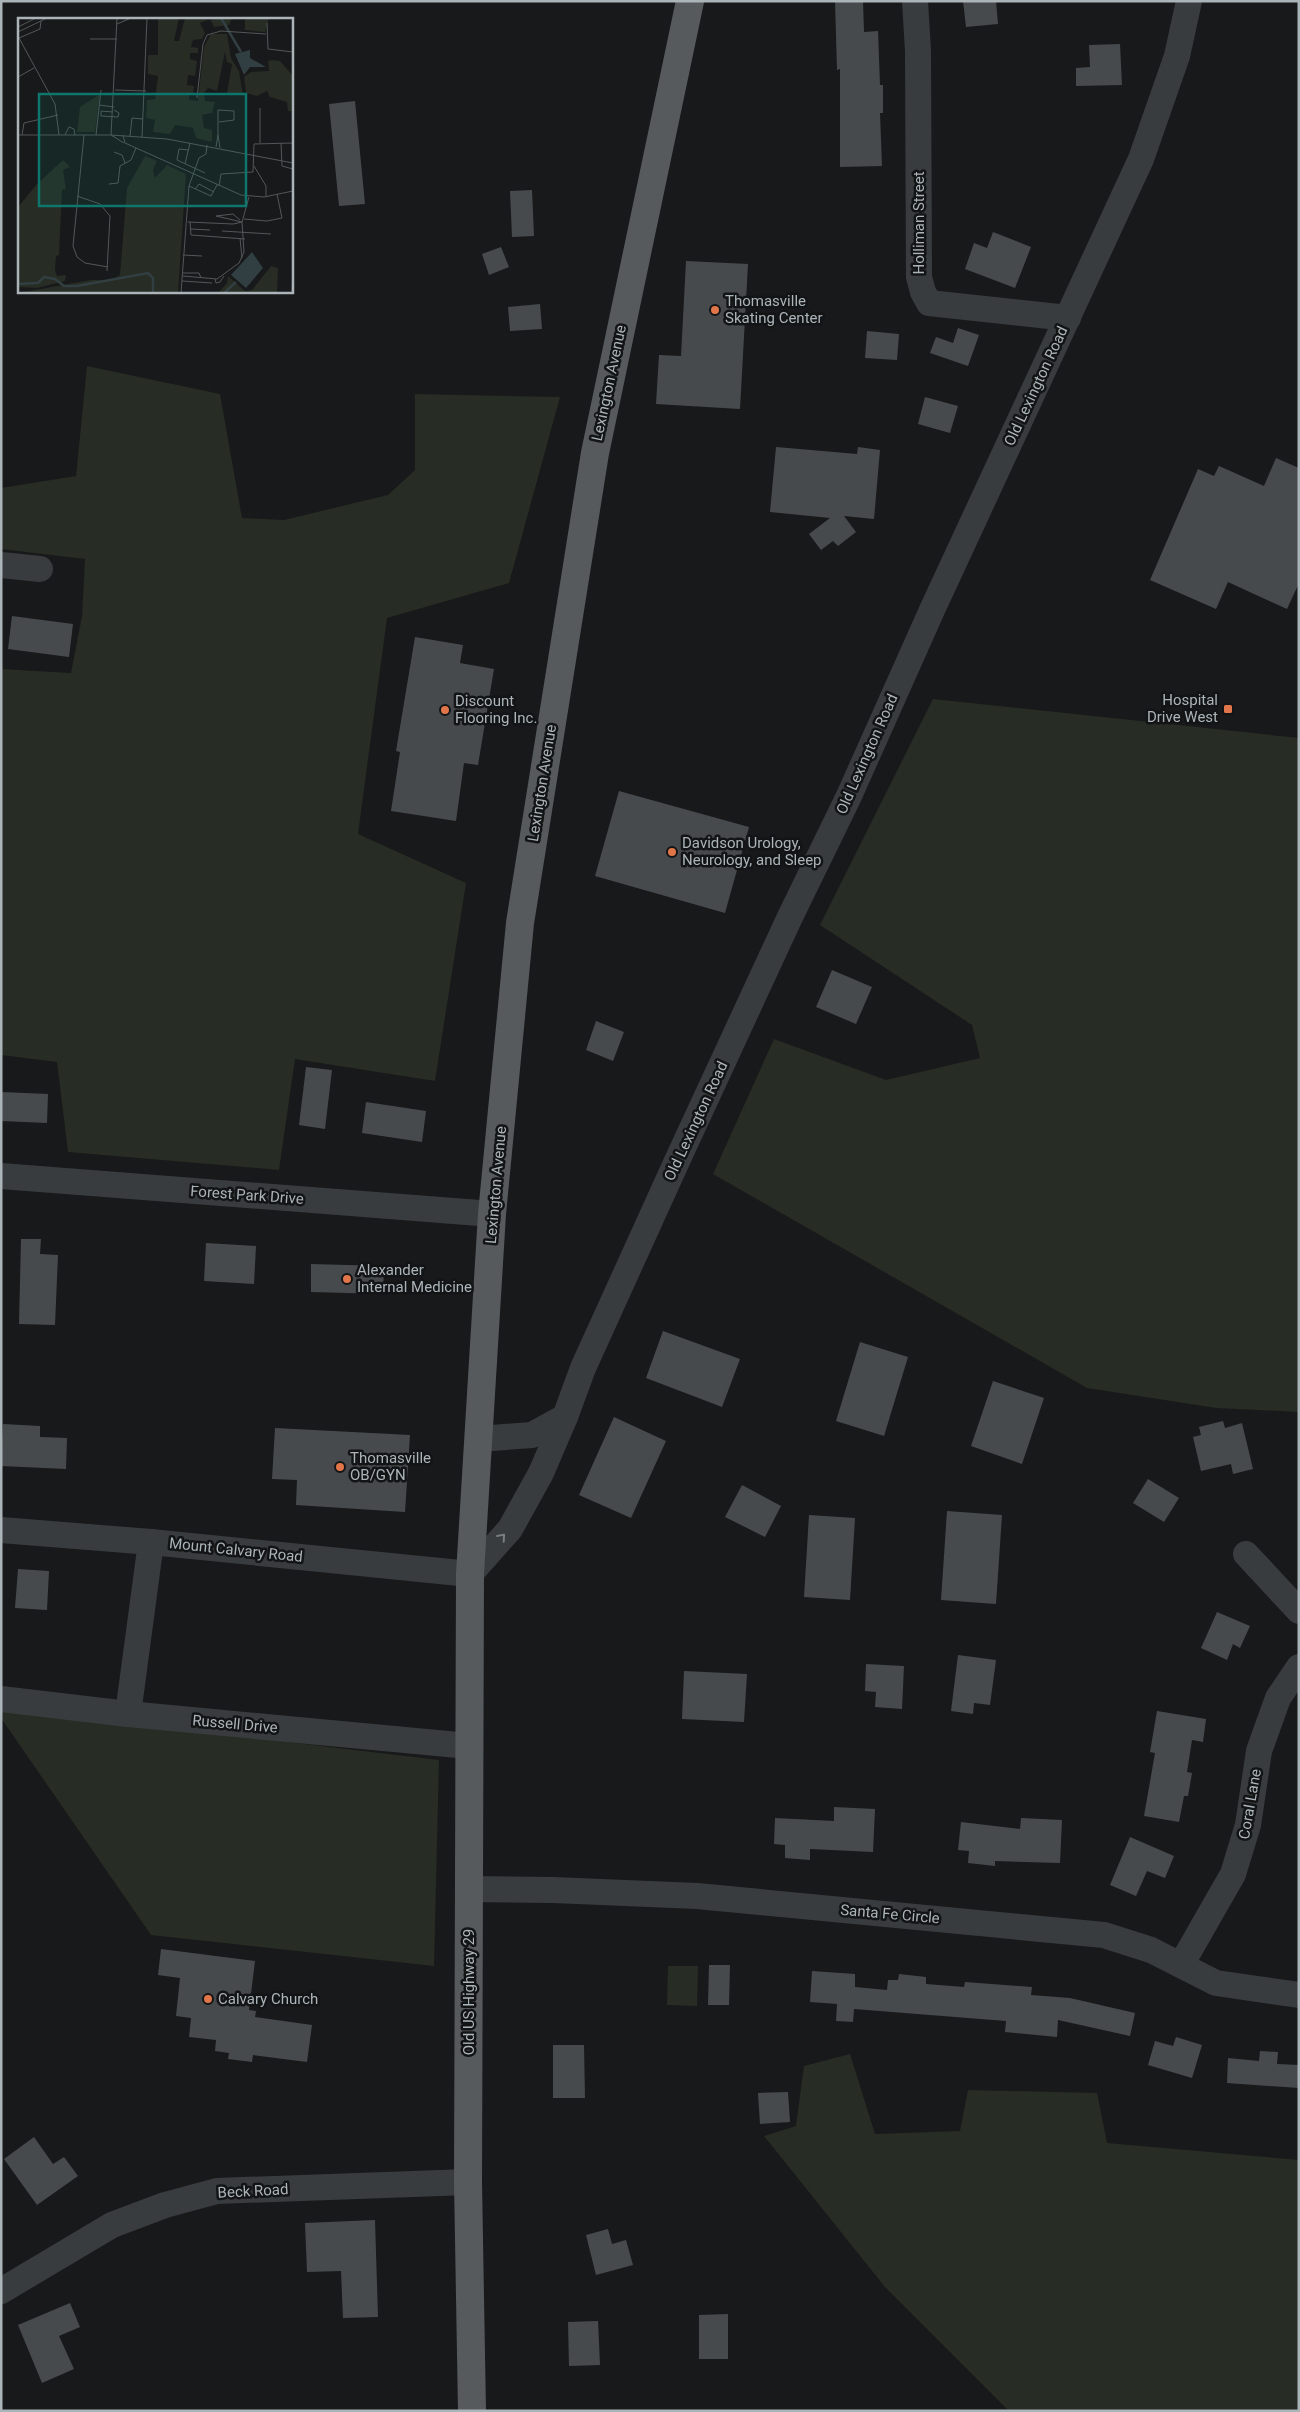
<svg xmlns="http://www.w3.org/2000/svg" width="1300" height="2412" viewBox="0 0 1300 2412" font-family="Roboto,sans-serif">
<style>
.green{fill:#272c24}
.building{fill:#474a4c}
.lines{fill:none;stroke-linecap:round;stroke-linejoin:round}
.minor{stroke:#393c3e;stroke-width:26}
.major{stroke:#565a5d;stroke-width:28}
.oneway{stroke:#787e81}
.poi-dot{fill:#e07649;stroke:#131415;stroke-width:2}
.labels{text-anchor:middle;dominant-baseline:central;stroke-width:5;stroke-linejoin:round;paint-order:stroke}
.street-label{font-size:15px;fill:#abb4b8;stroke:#131415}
.poi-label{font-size:15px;fill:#abb4b8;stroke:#131415;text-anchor:start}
.inset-river{fill:none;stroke:#323f42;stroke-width:2.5}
.inset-road{fill:none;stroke:#535759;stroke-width:1}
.view{fill:#0f766e;fill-opacity:0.15;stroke:#0f766e;stroke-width:2.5}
.inset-edge{fill:none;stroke:#abb4b8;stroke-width:2.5}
</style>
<rect width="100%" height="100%" fill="#18191a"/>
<g class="green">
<polygon points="87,366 220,394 242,518 284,520 388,495 415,470 415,394 560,397 509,583 387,618 358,834 466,883 435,1081 295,1059 279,1170 68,1152 57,1062 1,1055 1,669 71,673 82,616 85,559 1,549 1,488 76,476"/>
<polygon points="933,699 1299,738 1299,1412 1216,1408 1087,1388 713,1174 774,1039 886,1080 980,1058 972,1025 820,925"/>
<polygon points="1,1708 439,1760 434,1966 151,1935 1,1718"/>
<polygon points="668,1966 698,1966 697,2006 667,2005"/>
<polygon points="850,2054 875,2134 960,2131 968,2090 1097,2093 1107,2143 1299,2160 1299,2411 1009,2411 885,2287 764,2136 796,2126 804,2066"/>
</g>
<g class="building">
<polygon points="835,1 863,1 864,32 878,31 880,85 883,85 883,113 880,113 882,166 840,167 840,69 837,70"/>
<polygon points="963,1 996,1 998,24 966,27"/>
<polygon points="1120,44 1122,85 1076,86 1076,68 1090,67 1089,45"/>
<polygon points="355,101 365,204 339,206 329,104"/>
<polygon points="532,190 534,236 512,237 510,191"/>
<polygon points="993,232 1031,247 1015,288 965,269 974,243 987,248"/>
<polygon points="501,247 509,267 489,275 482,254"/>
<polygon points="686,261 748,264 740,409 656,404 659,355 681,356"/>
<polygon points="540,304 542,329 510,331 508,307"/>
<polygon points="958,328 979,335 968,366 930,353 936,337 953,343"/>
<polygon points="867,331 899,334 897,360 865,358"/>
<polygon points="925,397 958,406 950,433 918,424"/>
<polygon points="776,447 857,454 858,447 880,450 874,519 844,516 856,532 838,546 833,541 821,550 809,534 830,518 770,512"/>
<polygon points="1276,458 1299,468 1299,583 1287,609 1228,582 1216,609 1150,580 1198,469 1214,476 1219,466 1264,486"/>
<polygon points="12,616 73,624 69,657 8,649"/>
<polygon points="415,637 463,645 460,663 494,669 478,765 464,763 456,821 391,811 400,752 396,751"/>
<polygon points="619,791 749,827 725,913 595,876"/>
<polygon points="832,970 872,987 856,1024 816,1007"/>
<polygon points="596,1021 624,1032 613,1061 586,1050"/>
<polygon points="306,1067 332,1070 325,1129 299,1125"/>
<polygon points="1,1092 48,1094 47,1123 1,1121"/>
<polygon points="366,1102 426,1111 422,1142 362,1133"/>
<polygon points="21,1239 41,1239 40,1254 58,1255 55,1325 19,1324"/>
<polygon points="206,1243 256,1246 254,1284 204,1281"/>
<polygon points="311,1264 384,1266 383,1294 311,1292"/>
<polygon points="663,1331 740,1359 722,1407 646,1378"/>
<polygon points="860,1342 908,1357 884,1436 836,1421"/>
<polygon points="993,1381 1044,1398 1022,1464 971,1446"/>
<polygon points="614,1417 666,1441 631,1518 579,1495"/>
<polygon points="1223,1421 1225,1428 1242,1423 1253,1469 1233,1474 1231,1464 1201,1471 1193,1437 1201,1435 1199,1427"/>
<polygon points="3,1424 40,1426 40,1437 67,1438 66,1469 1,1466"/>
<polygon points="275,1428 410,1435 405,1512 296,1505 297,1480 272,1479"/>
<polygon points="1148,1479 1179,1498 1164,1522 1133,1503"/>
<polygon points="742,1485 781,1506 765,1537 725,1517"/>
<polygon points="947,1511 1002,1515 996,1604 941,1600"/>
<polygon points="809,1515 855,1518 850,1600 804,1597"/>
<polygon points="18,1569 49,1571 47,1610 15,1608"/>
<polygon points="1217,1612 1250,1626 1240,1648 1233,1644 1227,1660 1201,1648"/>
<polygon points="958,1655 996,1660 990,1705 974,1703 973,1714 951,1711"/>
<polygon points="866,1664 904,1666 902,1709 875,1707 876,1692 865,1691"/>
<polygon points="684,1671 747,1674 744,1722 682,1719"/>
<polygon points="1157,1711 1206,1719 1203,1742 1192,1740 1187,1772 1192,1773 1188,1796 1184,1796 1179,1822 1144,1816 1155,1753 1150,1752"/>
<polygon points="834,1807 875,1809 873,1852 810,1849 810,1860 785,1858 785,1845 774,1844 775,1818 834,1821"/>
<polygon points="1021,1818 1062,1820 1060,1863 995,1861 995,1866 968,1863 969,1851 958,1850 961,1822 1020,1829"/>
<polygon points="1130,1837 1174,1856 1165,1878 1147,1871 1136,1896 1110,1885"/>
<polygon points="161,1949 255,1961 249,2010 256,2011 255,2017 312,2025 307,2062 253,2055 252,2062 228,2059 229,2053 215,2051 216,2040 189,2037 191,2018 176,2016 180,1978 158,1975"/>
<polygon points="709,1965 730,1965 729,2005 708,2005"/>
<polygon points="812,1971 855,1974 855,1987 887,1990 888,1980 898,1980 899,1974 926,1977 926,1984 964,1987 965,1982 1032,1987 1031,1995 1070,1998 1135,2013 1130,2036 1058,2020 1057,2037 1005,2032 1006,2021 854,2009 853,2022 836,2021 837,2004 810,2002"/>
<polygon points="1176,2037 1202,2045 1192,2078 1148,2065 1155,2041 1173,2046"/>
<polygon points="553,2045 584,2045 585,2098 553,2098"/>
<polygon points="1260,2051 1278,2052 1277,2064 1299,2065 1299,2088 1227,2083 1228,2058 1259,2061"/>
<polygon points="788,2092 790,2122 760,2124 758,2093"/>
<polygon points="34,2137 53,2164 64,2157 78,2176 37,2205 4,2159"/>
<polygon points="375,2220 378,2317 343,2318 341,2271 307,2272 305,2223"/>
<polygon points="608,2229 612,2244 626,2240 633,2265 596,2275 586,2235"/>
<polygon points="70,2303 80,2327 59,2336 74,2369 42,2383 18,2325"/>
<polygon points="728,2314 728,2359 699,2359 699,2315"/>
<polygon points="598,2321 600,2365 569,2366 568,2322"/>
</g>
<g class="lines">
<g class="minor">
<polyline points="915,1 918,51 919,277 923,292 929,303 1068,318"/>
<polyline points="1,565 40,569"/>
<polyline points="1,1176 492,1214"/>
<polyline points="479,1439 532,1435 565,1417 583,1368 677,1161 789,919 849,796 932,610 1141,159 1177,56 1189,1"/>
<polyline points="1,1530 151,1542 470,1574 510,1529 541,1473 565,1417"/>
<polyline points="1246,1554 1299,1611"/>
<polyline points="1,1699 128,1714 469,1746"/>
<polyline points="128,1714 151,1542"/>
<polyline points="469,1889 553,1890 697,1896 1104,1935 1151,1950 1216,1983 1299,1995"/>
<polyline points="1181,1965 1233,1874 1248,1825 1259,1751 1278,1698 1299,1667"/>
<polyline points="1,2291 112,2225 165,2205 217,2191 468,2182"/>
</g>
<polyline class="major" points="472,2411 468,2182 470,1574 492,1214 520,923 595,453 690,1"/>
</g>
<defs><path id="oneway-chevron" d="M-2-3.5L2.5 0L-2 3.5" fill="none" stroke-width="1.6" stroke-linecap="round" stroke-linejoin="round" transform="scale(1.25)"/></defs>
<use class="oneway" href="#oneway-chevron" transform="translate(502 1537) rotate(-49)"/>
<g class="poi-dot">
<circle cx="715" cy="310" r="5"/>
<rect x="1223" y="704" width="10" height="10" rx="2.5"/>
<circle cx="445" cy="710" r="5"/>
<circle cx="672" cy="852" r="5"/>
<circle cx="347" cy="1279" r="5"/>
<circle cx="340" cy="1467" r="5"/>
<circle cx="208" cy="1999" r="5"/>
</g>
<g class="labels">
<g class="street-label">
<text transform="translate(919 223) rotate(-90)">Holliman Street</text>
<text transform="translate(609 383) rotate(-78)">Lexington Avenue</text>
<text transform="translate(1036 386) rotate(-65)">Old Lexington Road</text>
<text transform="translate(867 754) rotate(-66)">Old Lexington Road</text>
<text transform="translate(542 783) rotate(-81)">Lexington Avenue</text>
<text transform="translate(696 1121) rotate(-65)">Old Lexington Road</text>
<text transform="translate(496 1185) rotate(-85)">Lexington Avenue</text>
<text transform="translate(247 1195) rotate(4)">Forest Park Drive</text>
<text transform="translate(236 1550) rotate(6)">Mount Calvary Road</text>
<text transform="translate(235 1724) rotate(5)">Russell Drive</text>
<text transform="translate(1250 1804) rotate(-80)">Coral Lane</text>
<text transform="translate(890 1914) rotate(5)">Santa Fe Circle</text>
<text transform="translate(469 1992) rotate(-90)">Old US Highway 29</text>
<text transform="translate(253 2191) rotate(-3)">Beck Road</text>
</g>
<g class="poi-label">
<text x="725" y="301">Thomasville<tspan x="725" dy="17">Skating Center</tspan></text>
<text x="1218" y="700" text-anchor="end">Hospital<tspan x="1218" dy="17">Drive West</tspan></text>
<text x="455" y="701">Discount<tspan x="455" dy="17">Flooring Inc.</tspan></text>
<text x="682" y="843">Davidson Urology,<tspan x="682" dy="17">Neurology, and Sleep</tspan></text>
<text x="357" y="1270">Alexander<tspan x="357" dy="17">Internal Medicine</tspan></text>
<text x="350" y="1458">Thomasville<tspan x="350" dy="17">OB/GYN</tspan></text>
<text x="218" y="1999">Calvary Church</text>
</g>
</g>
<g transform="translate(18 18)">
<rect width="275" height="275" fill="#18191a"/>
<path d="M140 0H161L156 23H161L167 0H214L211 7 196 9 192 1 182 5 187 15 184 21 175 22 173 29 180 30V35H172V41L179 43 177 58 170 57 169 67 176 68 175 75H171V82L180 83 186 29 193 16H209L213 40 221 53 225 77 209 75 214 46 209 44 207 34 199 73 190 70 186 75 187 83 197 84 194 95 184 97 186 110 194 112V124L178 120 175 110 157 107 152 116 135 114 137 102 128 100 129 82 137 81 140 58 130 56V37H140ZM227 0H251L247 14 227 12ZM254 42 262 43 275 58V93H270L269 84 252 79 249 73 239 78 228 75 226 59 233 54 251 53 250 43ZM82 76 77 114H59L62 89ZM127 138 139 143 135 152 137 160 149 147 168 156 160 275H0L73 262H93L102 257 109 170ZM45 142 52 149 45 152 48 171 44 172 41 237 38 238 37 252 39 258 48 257 47 263 19 270 0 269V189L19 166ZM253 248 260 250 259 275H200L209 265 210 258 227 273 234 272Z" fill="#272c24"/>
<path d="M232 32V40L248 49H232L226 57 217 36ZM234 234 245 250 228 270 213 257Z" fill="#323f42"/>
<path class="inset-river" d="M203 0 223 34M0 266 20 265 26 259 37 261 46 268H59L130 255 135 260V275M206 275 218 264"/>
<path class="inset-road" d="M99 0 93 117 106 125M249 5 250 31 275 34M99 6 113 0M0 9 18 0M0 14 29 0M1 20 37 86 41 117M1 20 22 11 23 3M72 21H99M0 59 16 50M97 72 128 73M179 80 185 26 189 17 203 13 248 16M81 87 96 89M242 90V125M95 94 83 93V98L100 99 101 95 96 92M0 117H93L149 121 275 145M4 117 6 105 40 97M47 117 51 109 56 111 57 117M66 117 55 228 59 239 67 245 90 249M78 117 83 72M105 117 107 125 223 177 246 179 275 173M200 117V92L216 93V102L201 104M112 118 114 100 125 101M124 119 129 0M263 125 264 148 275 151M198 129 200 117 202 130M171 132 161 131 159 142 187 155M96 134 104 137 107 145M167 146 172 125M236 148 248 168V178M91 166 100 165 102 148 113 142 118 130M171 168 193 178 199 167M201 168 203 156 235 154 236 126 275 125M177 171 181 166 196 174M59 178 82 186 92 198 89 253M226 201 249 203 264 200 259 176M222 202 215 196 198 198 224 204M170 204 215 206 224 204M172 204 173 217 227 221M172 211 192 212M204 213 253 216M222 220 224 240M165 237 184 238M164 255H181L183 260M165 258 199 261 221 245 226 234 224 204 231 179M197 261 198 265 202 264 206 258M164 263 194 265M163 275 171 168 181 140 188 136 189 127M274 275 275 248"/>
<path class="view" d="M21 76H228V188H21Z"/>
<rect width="275" height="275" class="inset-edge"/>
</g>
<rect width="1300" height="2412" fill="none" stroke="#abb4b8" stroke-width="5"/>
</svg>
